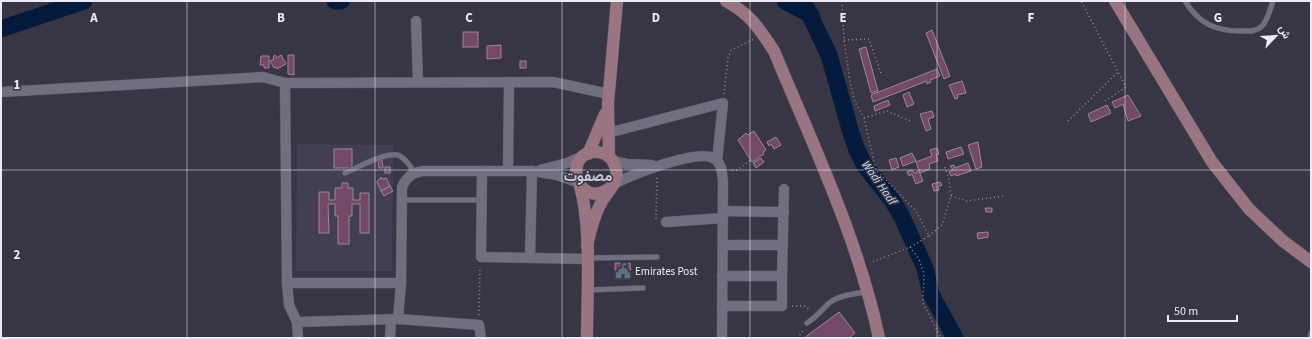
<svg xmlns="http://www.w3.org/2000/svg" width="1312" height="339" viewBox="0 0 1312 339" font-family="'Source Sans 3',Vazirmatn,sans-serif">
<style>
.built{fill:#423e54}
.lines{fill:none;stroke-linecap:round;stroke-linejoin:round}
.river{stroke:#031a3d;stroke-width:17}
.building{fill:#744967;stroke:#998893}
.lane-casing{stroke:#55525f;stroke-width:6}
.street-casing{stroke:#55525f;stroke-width:11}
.secondary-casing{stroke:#55525f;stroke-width:13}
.path{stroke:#908d9a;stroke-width:1.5;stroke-dasharray:1 3;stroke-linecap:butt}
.lane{stroke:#706e7f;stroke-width:5}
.street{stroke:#706e7f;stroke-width:10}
.secondary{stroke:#997581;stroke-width:12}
.grid{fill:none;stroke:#edebf5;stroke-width:1;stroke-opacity:0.55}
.labels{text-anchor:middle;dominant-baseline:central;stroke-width:3;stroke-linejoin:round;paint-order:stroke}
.poi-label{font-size:11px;fill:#edebf5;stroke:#383544;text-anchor:start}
.water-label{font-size:12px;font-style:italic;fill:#c8daf4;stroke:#383544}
.district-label{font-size:15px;font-weight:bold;fill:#cac7da;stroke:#383544}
.grid-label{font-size:13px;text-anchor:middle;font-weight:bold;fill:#edebf5;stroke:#383544;stroke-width:3;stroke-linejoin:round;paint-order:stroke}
</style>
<rect width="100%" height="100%" fill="#383544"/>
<polygon class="built" points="297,144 393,145 392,271 296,271"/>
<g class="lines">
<g class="river">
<polyline points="335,1 341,1"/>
<polyline points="785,1 811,15"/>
<polyline points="803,1 829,55 851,133 857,150 865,166 892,200 902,217 925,268 931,294 955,338"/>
<polyline points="1,29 84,1"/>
</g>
</g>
<g class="building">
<polygon points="932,30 950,76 944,79 926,33"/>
<rect x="463" y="32" width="15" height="15"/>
<polygon points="501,45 501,58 487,59 487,46"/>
<polygon points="866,47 878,91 871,93 859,49"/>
<polygon points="275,55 277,58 281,55 286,64 277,69 276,67 274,68 270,61 274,59 273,57"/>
<polygon points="288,55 294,55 294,75 288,74"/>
<polygon points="261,56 269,56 269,68 264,68 264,65 260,65"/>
<rect x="520" y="61" width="6" height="7"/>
<polygon points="937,69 940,76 930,80 931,82 927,84 927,81 873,102 871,95"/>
<polygon points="962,81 966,93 957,95 958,98 955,99 949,85"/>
<polygon points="909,92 914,104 907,107 903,95"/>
<polygon points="1128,95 1141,116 1128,121 1123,104 1115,108 1112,102"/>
<polygon points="888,100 890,105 875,111 874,106"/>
<polygon points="1107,105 1111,113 1091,122 1088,114"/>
<polygon points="932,111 934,117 928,119 931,129 926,131 920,114"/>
<polygon points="754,131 766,150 763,152 764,154 752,162 738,140 746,133 748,135"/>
<polygon points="776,137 781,145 774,149 771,144 769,146 767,142"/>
<polygon points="978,142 982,167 976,169 968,145"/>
<polygon points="961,147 964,154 948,159 946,152"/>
<polygon points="937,148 939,154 936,155 938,161 929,164 930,169 920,173 916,162 932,156 930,150"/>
<rect x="334" y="149" width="18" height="19"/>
<polygon points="912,153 916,161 903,166 900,158"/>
<polygon points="761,158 764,162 756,168 753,163"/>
<polygon points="896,158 899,167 892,170 889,160"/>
<polygon points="378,160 382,160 383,168 379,168"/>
<polygon points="968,163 971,171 956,176 955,174 951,176 949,172 953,170 950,166 954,165 955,168"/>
<rect x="385" y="167" width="5" height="6"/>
<polygon points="912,170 914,173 919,171 923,181 916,184 912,174 909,176 907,172"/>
<polygon points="381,177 382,179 386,178 390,186 381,191 377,182"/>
<polygon points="940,182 942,185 938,187 939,190 934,191 932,184"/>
<polygon points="342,183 348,183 348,188 353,188 353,200 360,200 360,193 369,193 369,233 360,233 360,204 352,204 352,216 349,216 349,244 338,244 338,216 335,216 335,204 328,204 329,233 319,233 319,192 329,192 329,200 335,200 335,188 342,188"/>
<polygon points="390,186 393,191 384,196 381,191"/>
<polygon points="985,208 992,208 992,212 986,212"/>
<polygon points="988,232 988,237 978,239 977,233"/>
<polygon points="615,263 630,263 631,279 615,279"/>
<polygon points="839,312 855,333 849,338 804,338"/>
</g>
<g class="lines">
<g class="lane-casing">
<g id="lane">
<path d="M1185 1C1199 24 1216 31 1241 31 1249 31 1256 32 1262 26 1268 20 1270 9 1273 1"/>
<path d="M345 173C357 168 388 150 400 156 407 160 410 166 414 172"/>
<polyline points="402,200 481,200"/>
<polyline points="588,258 657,257"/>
<polyline points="588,290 643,288"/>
<path d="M807 323C815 318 821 311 828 304 838 295 854 294 867 292"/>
<polyline points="1310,338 1311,333"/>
</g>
</g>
<g class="street-casing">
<g id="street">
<polyline points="416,21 418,82"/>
<polyline points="285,83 287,283 289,305 297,322 298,338"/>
<polyline points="1,92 263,77 285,83 553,82 609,94"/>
<polyline points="608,133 723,103 717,161"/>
<polyline points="613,161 627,164 652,165"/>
<polyline points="540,170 567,163 583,156"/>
<polyline points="482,171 481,257 587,259"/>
<polyline points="508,171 509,82"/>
<path d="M614 184C631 175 696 149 713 158 722 162 722 173 723 182L722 338"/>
<polyline points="723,211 784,212"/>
<polyline points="666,222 723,218"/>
<polyline points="723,245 783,245"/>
<polyline points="530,258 532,171"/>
<polyline points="722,276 782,276 784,189"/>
<path d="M287 283H401L402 187C407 177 411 173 423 171H532L557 175 577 182"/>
<polyline points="722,306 782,306 782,276"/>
<polyline points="398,319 401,283"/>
<polyline points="297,322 398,319 479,325 481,338"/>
<polyline points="390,338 391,320"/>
</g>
</g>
<g class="secondary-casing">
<g id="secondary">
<path d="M726 1C750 14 759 28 774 51 813 145 858 238 879 338"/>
<polyline points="1115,1 1212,162 1249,209 1283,241 1311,262"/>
<polyline points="588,154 605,114"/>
<polyline points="609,157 608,103 617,1"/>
<path d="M580 186C592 230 587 292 587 338"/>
<path d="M587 246C590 232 593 218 600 205 604 196 613 188 616 179 617 174 617 169 614 164 612 157 605 153 598 152 560 149 577 214 611 187"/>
</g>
</g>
<g class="path">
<polyline points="842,1 844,40 850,82 855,102 864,118 876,170 916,211 929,236 910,247 870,263"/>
<polyline points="844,40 869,39 882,76"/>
<polyline points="724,94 728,58 731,50 754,39"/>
<polyline points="1105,101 1126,87 1118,72"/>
<polyline points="864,118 887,111 910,121"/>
<polyline points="1068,121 1118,72 1081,1"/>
<polyline points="732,170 737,170 751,160"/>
<polyline points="951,196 967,201 1005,196"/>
<polyline points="656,219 657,177"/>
<polyline points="929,236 942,225 951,196 949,179 944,165"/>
<polyline points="910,247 919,259 924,274 923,303 941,338"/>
<polyline points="792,306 804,306 811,310"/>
<polyline points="479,315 480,267"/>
<polyline points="797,338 805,329"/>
</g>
<use href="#lane" class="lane"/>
<use href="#street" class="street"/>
<use href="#secondary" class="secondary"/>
</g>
<path class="grid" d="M187 1V338M375 1V338M562 1V338M750 1V338M937 1V338M1125 1V338M1 170H1311"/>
<defs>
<g id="civic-bare" transform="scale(1.2)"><path d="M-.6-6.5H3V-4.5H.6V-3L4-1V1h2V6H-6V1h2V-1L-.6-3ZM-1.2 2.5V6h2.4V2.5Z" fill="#5c6f8a" stroke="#383544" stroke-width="2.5" paint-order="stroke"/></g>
</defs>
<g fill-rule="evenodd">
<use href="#civic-bare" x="623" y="271"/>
</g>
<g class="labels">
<g class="poi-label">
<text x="635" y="271">Emirates Post</text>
</g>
<g class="water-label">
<text transform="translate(879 183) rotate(55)">Wadi Hadf</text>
</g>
<g class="district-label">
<text x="588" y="176">مصفوت</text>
</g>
</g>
<g class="grid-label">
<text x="94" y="22">A</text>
<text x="281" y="22">B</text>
<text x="469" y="22">C</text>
<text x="656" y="22">D</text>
<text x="843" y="22">E</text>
<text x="1031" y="22">F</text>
<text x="1218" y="22">G</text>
<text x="17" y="89">1</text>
<text x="17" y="259">2</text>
</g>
<rect width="1312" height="339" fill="none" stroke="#edebf5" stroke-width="4"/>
<g transform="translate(1276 36) rotate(65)" stroke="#383544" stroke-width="3" paint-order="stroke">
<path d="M0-3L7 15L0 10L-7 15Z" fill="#edebf5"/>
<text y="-6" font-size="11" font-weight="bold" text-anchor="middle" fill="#edebf5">ش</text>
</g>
<path d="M1168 315v6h69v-6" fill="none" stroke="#edebf5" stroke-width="2"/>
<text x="1174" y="315" font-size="12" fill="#edebf5" stroke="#383544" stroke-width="3" paint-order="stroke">50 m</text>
</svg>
